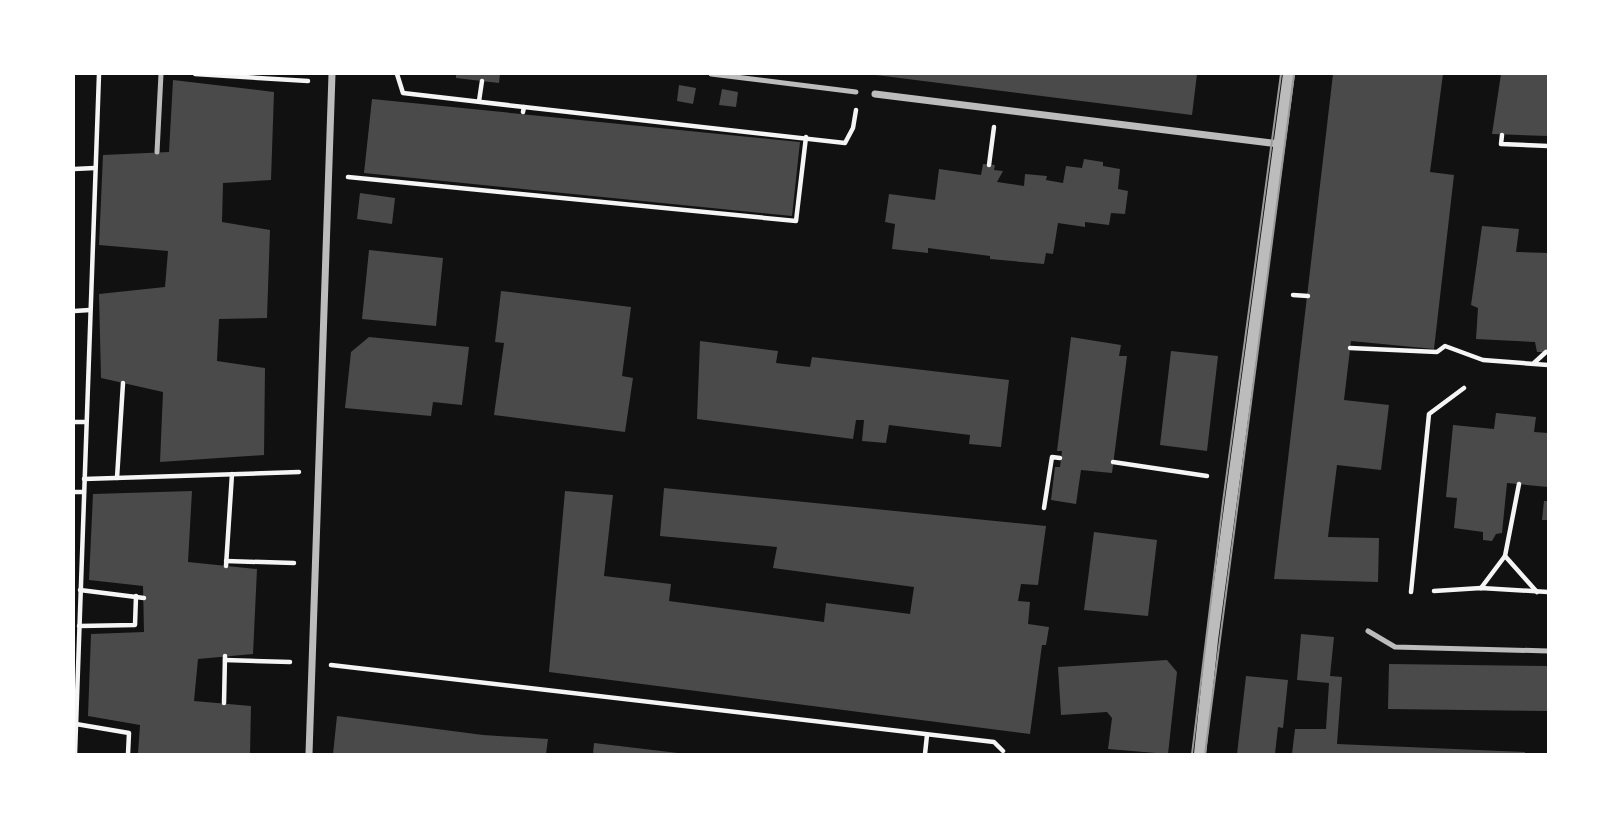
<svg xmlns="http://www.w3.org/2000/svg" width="1622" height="828" viewBox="0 0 1622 828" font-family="'Space Grotesk',sans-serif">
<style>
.building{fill:#4a4a4a}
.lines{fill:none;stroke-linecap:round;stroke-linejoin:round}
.path{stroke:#f5f5f5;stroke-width:4.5}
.service{stroke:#bcbcbc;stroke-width:5}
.minor{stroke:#bcbcbc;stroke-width:7}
.tertiary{stroke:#bcbcbc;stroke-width:12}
.tram{stroke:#9a9a9a;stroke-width:2}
</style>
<rect width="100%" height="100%" fill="#111"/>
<g class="building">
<polygon points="456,74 500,74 499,83 456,78"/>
<polygon points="868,74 1197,74 1192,115"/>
<polygon points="1333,74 1443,74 1430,172 1454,175 1434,349 1351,341 1344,400 1389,405 1381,470 1337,465 1328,537 1379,538 1378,582 1274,579"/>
<polygon points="1501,74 1548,75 1548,136 1492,134"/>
<polygon points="173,80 274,92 271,180 223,183 222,222 270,230 267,318 219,319 217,361 265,368 264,455 160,462 163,392 101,378 99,294 165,287 168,251 99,245 103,155 169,152"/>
<polygon points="679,85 696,88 693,104 677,101"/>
<polygon points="722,89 738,92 736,107 719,105"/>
<polygon points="372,99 800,142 792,216 364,173"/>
<polygon points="1084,159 1103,162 1103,166 1120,169 1118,189 1128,191 1125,214 1111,213 1109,225 1085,222 1085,227 1058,223 1053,254 1046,253 1044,264 990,259 990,256 928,248 928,253 892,249 895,224 885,222 889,194 935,200 939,169 981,175 983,164 995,165 994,170 1003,171 997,182 1024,186 1025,174 1047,176 1046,180 1063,183 1066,166 1082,168"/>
<polygon points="360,193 395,198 392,224 357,219"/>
<polygon points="1482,226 1519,229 1516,252 1548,253 1548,352 1537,352 1535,342 1476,339 1478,308 1471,305"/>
<polygon points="369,250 443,258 436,326 362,319"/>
<polygon points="501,291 631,307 622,376 633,378 625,432 494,415 504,343 495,342"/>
<polygon points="369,337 469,347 462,405 433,402 431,416 345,408 351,352"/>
<polygon points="1071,337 1121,345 1119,356 1127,356 1112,473 1081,470 1076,504 1051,500 1055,467 1060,467 1062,451 1057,451"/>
<polygon points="700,341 778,351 776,363 810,367 812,357 1009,380 1001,447 969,444 970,435 889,425 886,443 862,441 864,420 856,420 853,439 697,419"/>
<polygon points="1171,351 1218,356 1207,451 1160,445"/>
<polygon points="1496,413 1536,417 1534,432 1548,433 1548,487 1507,483 1502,533 1496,534 1492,541 1483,540 1483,532 1454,528 1457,498 1446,497 1453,425 1494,429"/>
<polygon points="664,488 1046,526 1038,585 1021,584 1018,601 1030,602 1028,624 1049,627 1046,645 1042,645 1030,734 549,672 565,491 613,495 604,576 671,584 669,601 824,622 826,603 910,614 914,587 773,568 777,547 660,536"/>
<polygon points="192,491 188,562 257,569 253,654 198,659 194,701 251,706 250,754 138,754 140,725 88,716 91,634 144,632 143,586 89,580 93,494"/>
<polygon points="1544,501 1548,501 1548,520 1542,520"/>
<polygon points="1094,532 1157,540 1148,616 1084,610"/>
<polygon points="1301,634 1334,637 1330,676 1342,677 1337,744 1525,752 1525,754 1292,754 1295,729 1326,729 1329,683 1297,680"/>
<polygon points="1167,660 1177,672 1168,754 1108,749 1112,718 1107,712 1061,715 1058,667"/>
<polygon points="1389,664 1548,666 1548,711 1388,709"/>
<polygon points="1246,676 1288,680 1283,728 1278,727 1275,754 1237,754"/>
<polygon points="337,716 483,735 548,739 546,754 333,754"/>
<polygon points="594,743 678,753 677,754 593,754"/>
</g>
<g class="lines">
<g class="path">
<polyline points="195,74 308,81"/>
<polyline points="397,74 403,93 524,107 523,112"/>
<polyline points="479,101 482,81"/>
<polyline points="524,107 845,143 853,128 856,110"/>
<polyline points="1502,135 1501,144 1548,146"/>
<polyline points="989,165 994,127"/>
<polyline points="74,169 95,168"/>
<polyline points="348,177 796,221 806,137"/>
<polyline points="1293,295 1308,296"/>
<polyline points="74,311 90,310"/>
<polyline points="1350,348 1437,352 1445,346 1483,360 1548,365"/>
<polyline points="1534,363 1546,352"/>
<polyline points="74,422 86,422"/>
<polyline points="1113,462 1207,476"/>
<polyline points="117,478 123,383"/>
<polyline points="84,479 299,472"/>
<polyline points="74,492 84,492"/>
<polyline points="1044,508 1052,457 1060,458"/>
<polyline points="1505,556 1537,592"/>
<polyline points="226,561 294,563"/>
<polyline points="226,566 232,474"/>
<polyline points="1481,588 1505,556 1519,484"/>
<polyline points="80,590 144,598"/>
<polyline points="1434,591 1481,588 1548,592"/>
<polyline points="1411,592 1429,414 1464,388"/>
<polyline points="79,626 135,625 136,596"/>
<polyline points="225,660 290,662"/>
<polyline points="331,665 994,742 1003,751"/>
<polyline points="224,703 225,656"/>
<polyline points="76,724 129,733 128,754"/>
<polyline points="75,754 99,74"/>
<polyline points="925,754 927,735"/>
</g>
<g class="service">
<polyline points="711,74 856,92"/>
<polyline points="157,152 161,74"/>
<polyline points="1368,631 1395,647 1548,651"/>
</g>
<g class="minor">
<polyline points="875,94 1279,144"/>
<polyline points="309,754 332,74"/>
</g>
<polyline class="tertiary" points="1200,754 1212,640 1289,74"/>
<g class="tram">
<polyline points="1192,754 1223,502 1281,74"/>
<polyline points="1205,754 1294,74"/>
</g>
</g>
<rect width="1622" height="828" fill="none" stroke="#ffffff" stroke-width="150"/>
</svg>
